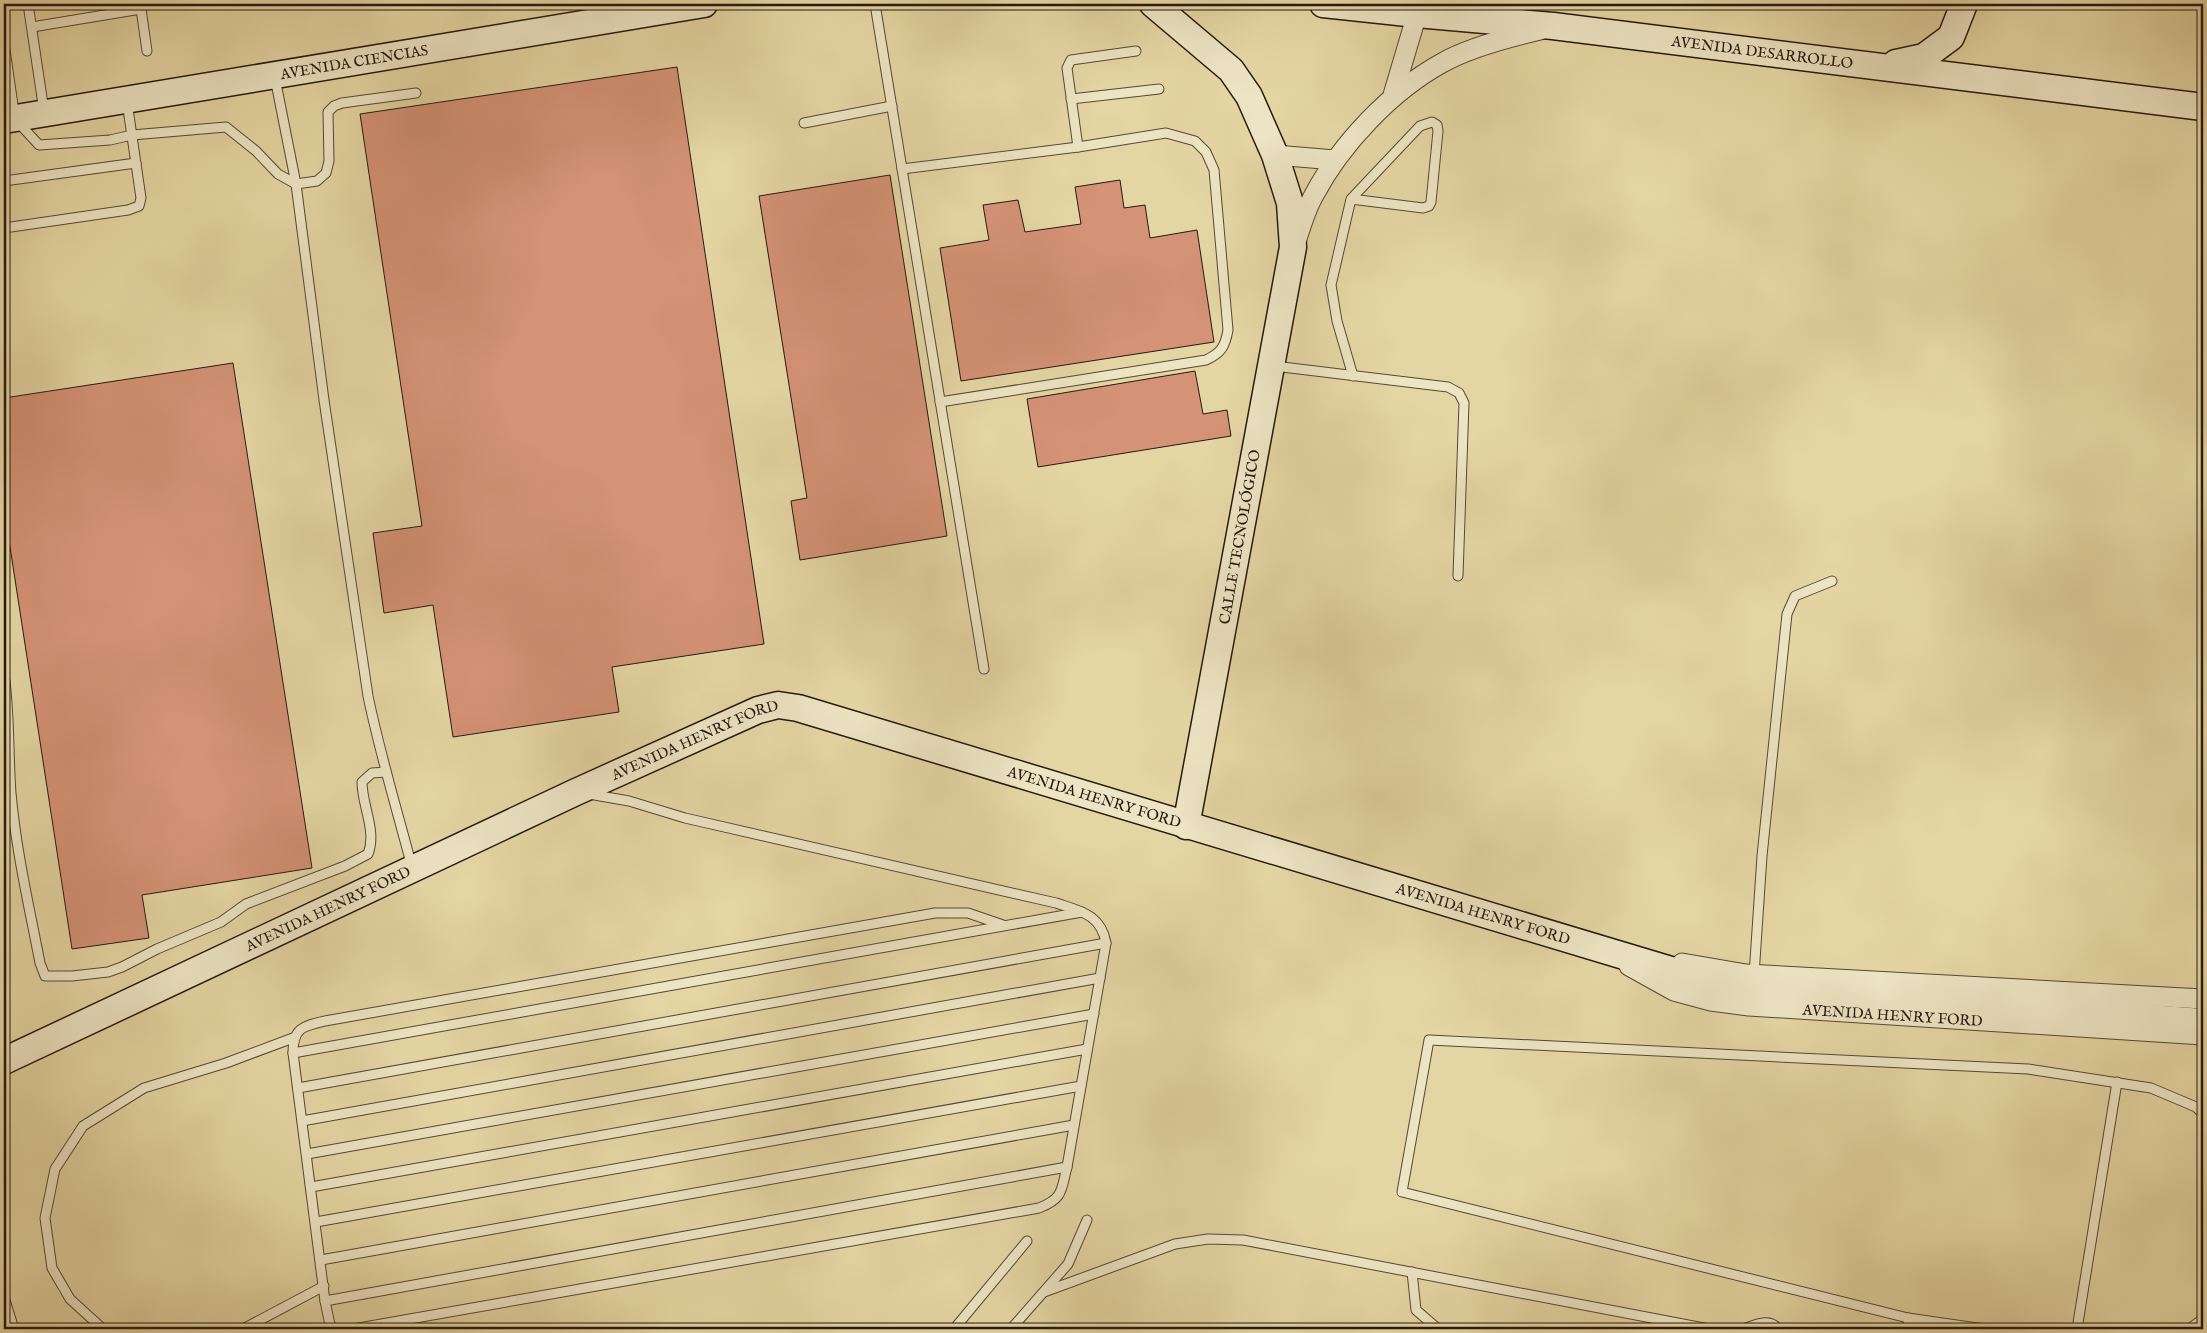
<svg xmlns="http://www.w3.org/2000/svg" width="2207" height="1333" viewBox="0 0 2207 1333" font-family="'IM FELL English',serif">
<style>
.building{fill:#d49276;stroke:#26190f}
.lines{fill:none;stroke-linecap:round;stroke-linejoin:round}
.lane-casing{stroke:#564834;stroke-width:11}
.street-casing{stroke:#564834;stroke-width:21}
.secondary-casing{stroke:#26190f;stroke-width:29}
.lane{stroke:#ede4c3;stroke-width:9}
.street{stroke:#ede4c3;stroke-width:19}
.secondary{stroke:#ede4c3;stroke-width:26}
.labels{text-anchor:middle;dominant-baseline:central;stroke-width:4.5;stroke-linejoin:round;paint-order:stroke}
.street-label{font-size:15px;fill:#26190f;stroke:#ede4c3}
</style>
<rect width="100%" height="100%" fill="#e4d6a3"/>
<filter id="stains"><feTurbulence type="fractalNoise" baseFrequency=".004" numOctaves="4"/><feColorMatrix values="0 0 0 0 .2 0 0 0 0 .09 0 0 0 0 .02 0 0 0 .5 -.17"/></filter>
<radialGradient id="worn" r=".72"><stop offset=".6" stop-color="#630" stop-opacity="0"/><stop offset="1" stop-color="#630" stop-opacity=".3"/></radialGradient>
<g class="building">
<polygon points="677,67 764,644 612,667 619,712 453,737 433,605 384,613 373,533 422,526 360,114"/>
<polygon points="890,175 947,536 800,560 791,501 807,498 759,196"/>
<polygon points="1120,180 1124,208 1145,205 1150,238 1197,230 1214,342 961,381 940,248 989,240 983,205 1018,200 1025,232 1081,224 1075,187"/>
<polygon points="233,363 312,868 142,895 149,938 72,949 4,508 4,398"/>
<polygon points="1195,371 1203,414 1227,410 1231,436 1038,467 1027,399"/>
</g>
<g class="lines">
<g class="lane-casing">
<g id="lane">
<polyline points="28,4 44,111"/>
<polyline points="875,4 984,669"/>
<polyline points="141,9 147,51"/>
<polyline points="32,27 141,9 140,4"/>
<polyline points="4,43 15,119 39,145 110,140 132,135 226,127 256,151 278,174 296,184 317,181 326,173 329,161 328,112 334,106 342,103 416,93"/>
<path d="M275 78 296 184 324 400 368 696C380 754 397 810 412 867"/>
<polyline points="1071,99 1159,89"/>
<polyline points="804,123 892,106"/>
<polyline points="1078,147 1067,68 1071,60 1136,51"/>
<path d="M902 169 1078 147 1166 133 1195 141 1206 152 1214 170 1228 330C1225 347 1221 353 1206 360L940 402"/>
<polyline points="4,181 136,163"/>
<polyline points="1351,199 1423,208 1429,206 1431,202 1438,131 1437,125 1432,122 1420,126 1351,199 1331,285 1337,321 1353,376"/>
<polyline points="4,228 128,210 139,206 141,198 127,102"/>
<polyline points="1274,366 1448,387 1459,393 1464,403 1458,576"/>
<path d="M4 674C10 714 8 753 11 793 16 850 29 906 40 963L45 976H72L108 972 122 967 157 949 221 922 246 904 345 866 368 854C377 831 362 806 362 782L372 773 386 772"/>
<path d="M589 794 629 801 685 818 1056 903C1080 911 1101 914 1106 943L1067 1167"/>
<polyline points="1754,975 1762,856 1787,614 1795,596 1832,581"/>
<polyline points="293,1053 1082,912"/>
<polyline points="298,1088 1106,943"/>
<polyline points="302,1121 1100,978"/>
<polyline points="307,1154 1094,1014"/>
<polyline points="311,1187 1087,1049"/>
<polyline points="316,1222 1081,1086"/>
<polyline points="321,1260 1074,1125"/>
<polyline points="1412,1272 1416,1310 1438,1329"/>
<polyline points="1044,1292 1175,1244 1208,1239 1243,1240 1709,1329"/>
<polyline points="4,1297 14,1329"/>
<path d="M325 1301 1067 1167C1061 1190 1064 1198 1039 1208L353 1329"/>
<polyline points="1908,1318 1909,1329"/>
<polyline points="103,1329 70,1299 52,1268 45,1218 55,1169 83,1126 144,1088 226,1063 293,1038"/>
<polyline points="243,1329 324,1286"/>
<path d="M335 1329 330 1325 325 1301 293 1053C293 1028 303 1026 325 1021L935 913H968L1003 925"/>
<polyline points="954,1329 1027,1241"/>
<polyline points="1011,1329 1068,1264 1087,1220"/>
<path d="M1743 1329C1755 1325 1770 1317 1778 1329"/>
<polyline points="1984,1329 1908,1318 1402,1192 1429,1040 2028,1069 2151,1088 2196,1107 2203,1114"/>
<polyline points="2077,1329 2117,1082"/>
<polyline points="2189,1329 2203,1319"/>
</g>
</g>
<g class="street-casing">
<g id="street">
<polyline points="1393,95 1417,14"/>
<polyline points="1275,155 1335,160"/>
<path d="M1296 242C1301 226 1306 209 1314 195 1341 144 1391 91 1442 63 1468 48 1510 37 1540 30"/>
<polyline points="1682,963 1746,974 2203,999"/>
<path id="s1" d="M1629 966 1674 991 1711 1001 1749 1006 2203 1035"/>
</g>
</g>
<g class="secondary-casing">
<g id="secondary">
<polyline points="1153,4 1231,70 1249,96 1275,155 1290,203 1293,247 1186,826"/>
<path id="s2" d="M1323 4 1417 14 1553 26 2203 107"/>
<polyline points="1896,63 1924,57 1951,37 1964,4"/>
<path id="s3" d="M4 120 704 4"/>
<path id="s4" d="M4 1061 576 792 758 710 778 705 798 708 1704 980 1734 987 2203 1022"/>
</g>
</g>
<use href="#lane" class="lane"/>
<use href="#street" class="street"/>
<use href="#secondary" class="secondary"/>
</g>
<g class="labels">
<g class="street-label">
<text stroke="none"><textPath href="#s2" startOffset="442">AVENIDA DESARROLLO</textPath></text>
<text stroke="none"><textPath href="#s3" startOffset="355">AVENIDA CIENCIAS</textPath></text>
<text transform="translate(1240 537) rotate(-80)">CALLE TECNOLÓGICO</text>
<text stroke="none"><textPath href="#s4" startOffset="762">AVENIDA HENRY FORD</textPath></text>
<text stroke="none"><textPath href="#s4" startOffset="1182">AVENIDA HENRY FORD</textPath></text>
<text stroke="none"><textPath href="#s4" startOffset="358">AVENIDA HENRY FORD</textPath></text>
<text stroke="none"><textPath href="#s4" startOffset="1588">AVENIDA HENRY FORD</textPath></text>
<text stroke="none"><textPath href="#s1" startOffset="272">AVENIDA HENRY FORD</textPath></text>
</g>
</g>
<rect width="2207" height="1333" fill="none" stroke="#e4d6a3" stroke-width="20"/>
<rect x="5" y="5" width="2197" height="1323" fill="none" stroke="#26190f" stroke-width="2.5"/>
<rect x="10" y="10" width="2187" height="1313" fill="none" stroke="#26190f"/>
<rect width="100%" height="100%" filter="url(#stains)"/>
<rect width="100%" height="100%" fill="url(#worn)"/>
</svg>
